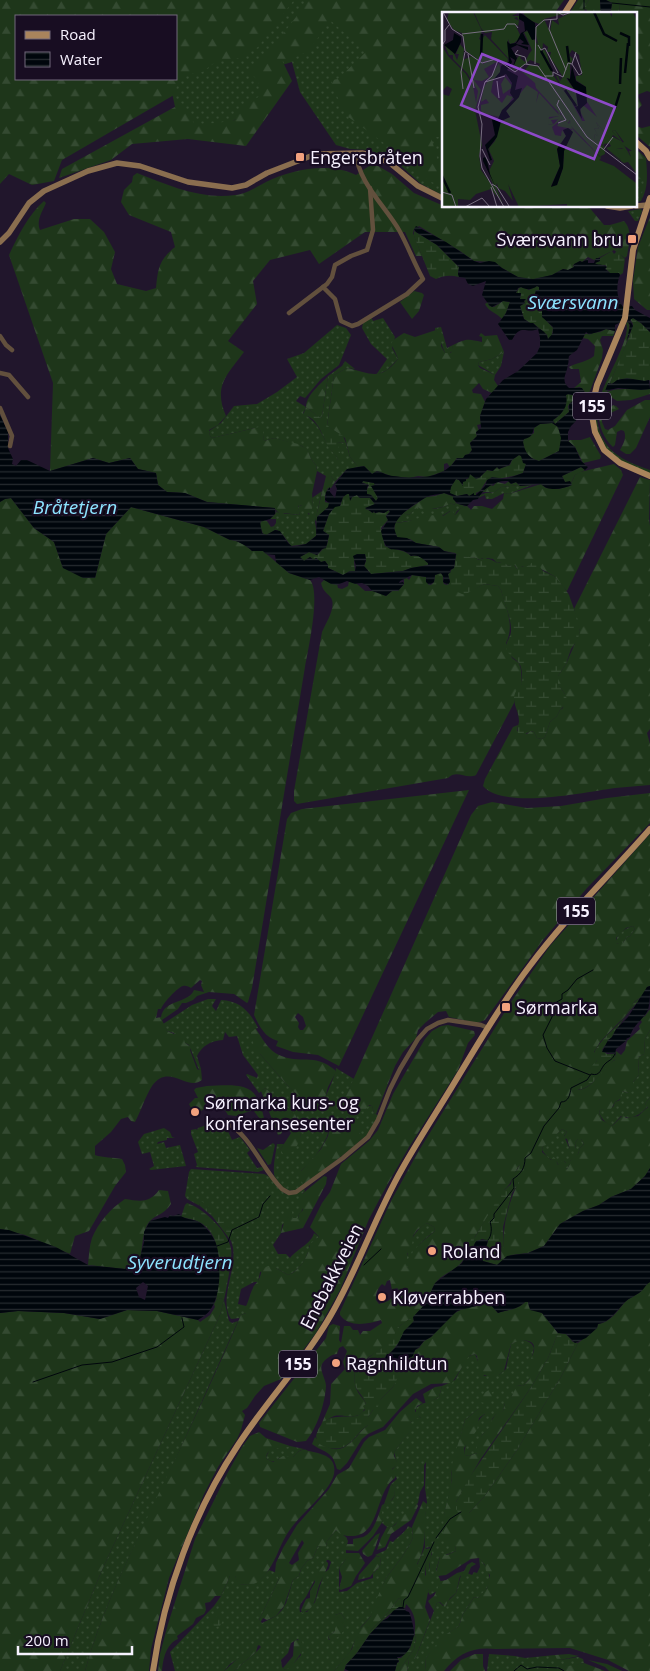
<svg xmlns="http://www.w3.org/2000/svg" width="650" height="1671" viewBox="0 0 650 1671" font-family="'Open Sans',sans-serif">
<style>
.grass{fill:url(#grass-dots);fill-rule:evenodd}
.forest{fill:url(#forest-firs);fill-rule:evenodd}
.wetland{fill:url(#wetland-marsh)}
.water{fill:url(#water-rules);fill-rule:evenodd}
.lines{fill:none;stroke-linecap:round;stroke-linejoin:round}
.stream{stroke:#00060c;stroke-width:1}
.minor{stroke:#62503d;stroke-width:4.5}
.secondary{stroke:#8a6e4f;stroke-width:5.5}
.primary{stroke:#a9845c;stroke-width:6}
.poi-dot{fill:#f2a17e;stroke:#180d22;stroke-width:2}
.labels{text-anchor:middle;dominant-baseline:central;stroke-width:4.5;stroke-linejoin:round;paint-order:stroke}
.shield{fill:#180d22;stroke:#b4adbd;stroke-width:1}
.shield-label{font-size:16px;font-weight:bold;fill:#f7f2ff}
.poi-label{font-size:18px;fill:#f7f2ff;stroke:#180d22;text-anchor:start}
.street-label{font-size:18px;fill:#f7f2ff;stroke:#180d22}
.water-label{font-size:19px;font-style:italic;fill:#8de4ff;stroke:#180d22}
.inset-river{fill:none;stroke:#00060c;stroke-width:2.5}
.inset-road{fill:none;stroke:#776e80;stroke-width:1}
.view{fill:#8e4ac9;fill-opacity:0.15;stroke:#8e4ac9;stroke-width:2.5}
.inset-edge{fill:none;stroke:#f7f2ff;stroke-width:2.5}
</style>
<defs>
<pattern id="grass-dots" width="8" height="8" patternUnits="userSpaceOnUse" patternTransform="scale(1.25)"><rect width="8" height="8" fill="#1e361a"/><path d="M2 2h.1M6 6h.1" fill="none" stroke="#344a31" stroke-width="1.8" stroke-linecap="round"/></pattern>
<pattern id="forest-firs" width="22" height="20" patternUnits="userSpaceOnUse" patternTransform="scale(1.25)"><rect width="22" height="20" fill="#1e361a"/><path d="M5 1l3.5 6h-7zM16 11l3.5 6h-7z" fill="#344a31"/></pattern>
<pattern id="wetland-marsh" width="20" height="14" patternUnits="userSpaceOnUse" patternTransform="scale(1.25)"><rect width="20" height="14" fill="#1e361a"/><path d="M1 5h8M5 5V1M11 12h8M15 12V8" fill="none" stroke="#344a31"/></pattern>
<pattern id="water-rules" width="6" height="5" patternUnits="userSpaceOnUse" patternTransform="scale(1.25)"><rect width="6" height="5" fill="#00060c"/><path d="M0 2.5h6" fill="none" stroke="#262b30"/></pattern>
</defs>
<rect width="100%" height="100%" fill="#21162c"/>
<g class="grass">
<polygon points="174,0 564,0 444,14 444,196 421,184 400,165 385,156 368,150 350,149 336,145 300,92 292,62 282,65 259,107 223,126 194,125 177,116 169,79 176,79 176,16 169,16"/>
<polygon points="636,152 646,176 641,201 636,202"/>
<polygon points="641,209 642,211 638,221 635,221 628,211"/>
<polygon points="371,317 373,321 383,318 395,337 392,348 398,359 387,370 376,375 387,359 371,344 362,328 363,323"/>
<path d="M337 325 346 328 351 335 339 365 321 379 305 398 300 396 296 401 306 407 303 413C321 426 319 430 329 447 332 452 336 454 338 460L337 442 346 443 350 457 358 467 346 470 335 482 331 476H326L317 471 316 465 311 459 307 450 302 446 274 438 264 441 263 435 255 428 212 438 210 436 209 431 221 423 234 406 257 404 277 392 297 377 287 359 304 353Z"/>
<polygon points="441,327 447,348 453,345 452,351 449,354 445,353 436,330 435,331 435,328"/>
<polygon points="504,352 501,366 495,375 478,365 479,362 492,359"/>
<polygon points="345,361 355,369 347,368 334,375 327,426 320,418 322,416 328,376 342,366"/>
<path d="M596 407C597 447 615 458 650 470V474C615 460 594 450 594 408Z"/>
<polygon points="519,485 520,486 532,485 509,494 504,493 492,499 486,499 485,495 478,498 479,495 484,494 485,493 495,492 501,487"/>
<polygon points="322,491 315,522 317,535 306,544 291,546 283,535 277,530 275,530 274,526 276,523 276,519 270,519 276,513 275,511 279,513 300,515 298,508 299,505 303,506 309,515 313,504 312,498"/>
<path d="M451 503 454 505 456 503 465 506 457 511 455 515 450 511 442 516 395 523 398 517 403 513 409 515 417 507C430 510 440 510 451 503Z"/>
<path d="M633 926 635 929 630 936 627 937 623 943 616 944C615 935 625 928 633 926Z"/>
<path d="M208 999H216L212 1006 216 1011 221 1000C241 1001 250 1012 258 1028L255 1029 260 1054 287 1085 316 1110 320 1108C324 1101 336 1074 336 1068L354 1079 342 1105 372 1106 374 1113 379 1116 364 1140 360 1135 356 1123H345L341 1120 331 1121C327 1144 317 1155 301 1171L304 1186C294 1192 287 1193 279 1183 277 1180 274 1177 274 1173 273 1164 276 1153 277 1144H284L280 1150 301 1137 296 1116 281 1104 274 1095 265 1088 259 1093 246 1075 247 1074 257 1078 258 1075 243 1055 237 1036 229 1037 225 1032 223 1040C210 1041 202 1046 197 1056L201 1069 199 1070 189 1045 185 1043 174 1033 167 1031 163 1024 192 1005Z"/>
<path d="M650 1030V1097L645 1104 648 1106C640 1115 633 1120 621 1116L612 1126C606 1124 602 1119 599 1113L600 1110 613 1107 615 1102 620 1100 622 1091 628 1093 630 1091 633 1082 639 1075 638 1057 644 1054 645 1039Z"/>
<polygon points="212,1123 214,1123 216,1128 222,1126 224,1131 228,1131 232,1140 240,1137 250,1150 247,1153 257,1168 262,1167 264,1170 258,1172 196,1167 196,1166 197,1165 194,1154 198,1152 191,1134 191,1130 196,1129 197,1130 198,1128"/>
<polygon points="164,1128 170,1132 172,1137 175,1138 167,1138 167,1140 158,1142 157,1144 164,1142 166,1148 180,1145 186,1166 151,1170 149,1169 154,1166 150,1152 142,1154 138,1142 144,1134"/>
<polygon points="562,1129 567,1132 564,1136 570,1149 576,1149 575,1143 578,1139 581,1139 584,1144 580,1148 578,1154 570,1161 570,1164 567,1169 566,1168 566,1163 564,1161 558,1165 557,1162 548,1158 542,1150 543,1146"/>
<path d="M191 1169 264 1174C281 1180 279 1206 304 1189L305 1191 302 1194C302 1201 305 1210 299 1214L298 1218H293L292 1216 282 1225 281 1233 273 1245 278 1254H286L290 1258C297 1249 312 1243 314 1233L319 1237 309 1246 310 1250C306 1254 307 1257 304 1261 301 1266 294 1273 288 1275L276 1268 260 1272 258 1282H254L241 1289 238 1304 246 1306V1313L241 1315 240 1318 231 1319C217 1298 241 1264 231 1241L232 1240C230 1220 215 1212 199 1204L200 1206 187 1199 185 1196 189 1172Z"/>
<path d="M427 1223 434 1227 435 1231C420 1242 414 1249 408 1267L406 1268C407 1251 410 1232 427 1223Z"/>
<path d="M224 1300 229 1321 232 1323 238 1321C212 1379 186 1437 159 1495 131 1553 102 1609 85 1671H60L102 1570 220 1315Z"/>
<path d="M519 1340C526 1340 531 1341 534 1348L532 1356 530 1379 523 1386 517 1385 516 1390 512 1396 511 1403H505L503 1411 496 1414 492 1419 491 1427 482 1435 477 1453 469 1456 465 1455C462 1447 477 1419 485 1414L478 1409 465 1420 451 1472C455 1485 443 1508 444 1523 445 1533 456 1542 456 1551L440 1557 436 1570 441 1582 437 1591 430 1595 428 1592 430 1571 429 1560 432 1554 430 1547 425 1548 424 1524 427 1502 425 1488 426 1462 424 1465V1485L420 1492 418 1503 392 1527H387L382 1523 383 1521 380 1511 382 1505 392 1500 395 1495 393 1486 391 1484 397 1479 392 1470 397 1464 394 1452 410 1431V1423L417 1417 421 1418 416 1414V1408C422 1402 431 1402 439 1397L442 1386 455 1380 467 1357 475 1354 484 1376 491 1374 499 1375 506 1369 511 1344Z"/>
<path d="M290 1446 304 1449 299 1451 293 1457 279 1458 276 1461C272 1462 267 1460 266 1457L270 1449Z"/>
<path d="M408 1526 412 1528 413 1537 410 1544 402 1557 386 1578 371 1616 361 1627 350 1652 334 1671H234L256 1652 261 1647 259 1645 230 1664 224 1671H175L170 1652 214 1606 221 1596 230 1576H235L239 1584C257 1585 257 1583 269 1570L277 1573 279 1579 259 1620 262 1623 276 1616 282 1610 286 1603 293 1580 299 1576 301 1569 307 1561 313 1558 318 1546 326 1547 327 1541 336 1530 346 1537 348 1541 346 1549V1559L339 1568V1592L347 1591 357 1583 373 1578V1574L381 1564 380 1557 375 1555 386 1550 390 1541 393 1542C398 1536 405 1533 408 1526ZM327 1560H329L331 1562 329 1569 324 1573 315 1602 307 1612H300C298 1603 304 1601 307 1595 313 1583 319 1571 327 1560ZM341 1613 345 1619C345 1632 341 1636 329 1640L328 1637 335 1631V1615ZM298 1639 301 1655 294 1663 285 1670 282 1667 281 1660 288 1653 291 1643Z"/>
<path d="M479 1558C492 1572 494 1585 478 1598L474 1597 463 1614 459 1626 446 1635 426 1658 425 1671H407L409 1660 415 1659 437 1603 439 1602 443 1606H446L448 1601 456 1593 461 1575 467 1573 472 1575 474 1572 477 1573 480 1567Z"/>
<polygon points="489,1654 515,1656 525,1658 555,1655 560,1660 578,1657 583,1659 584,1663 562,1669 562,1671 487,1671"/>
</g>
<g class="forest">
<path d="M0 0H294L258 47 240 58 217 61 202 72 180 76 174 95 62 160 54 181 32 185 9 174 0 184ZM16 16H176V79H16Z"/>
<path d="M309 0H564L554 14H444V137H431L444 182V187L429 181 392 149 347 116 332 86V80L338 79 366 52 330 20C314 42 312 56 282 60L292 81 246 146 188 139 132 144 111 160 59 178 62 169 182 103 186 113 195 124 217 123 235 120 240 108 260 96 258 80 249 73 251 66 267 55Z"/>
<polygon points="578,0 589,0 579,14 569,14"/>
<polygon points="617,0 650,0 650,92 647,91 637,95 642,105 636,111 636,14 619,14 620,4"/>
<polygon points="636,126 642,128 650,126 650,147 636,135"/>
<path d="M636 149 646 158C647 173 649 187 641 201L644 180 636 178Z"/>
<path d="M369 166H378L392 174 414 193 444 206H588L604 225H610L624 221C633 230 629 244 627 256L625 258 614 250 594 260 588 257 582 262 580 261 573 265 574 267 568 270 563 269 552 275 531 280 518 277 502 268 494 262 474 261 460 251 419 226 414 229 413 233 422 256H416L405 232H365L319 264 310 250 270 260 253 281 257 304 228 341 244 352C227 375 213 386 226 416L218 425 209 430 210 436 212 438 259 427 263 431 264 441 274 438 298 444 307 449 311 459 316 465 317 471 312 494 313 504 311 514 307 513 301 505 298 506 300 515 284 513 281 515 274 508 207 502 185 493 167 492 158 485 156 473 138 469 130 458 109 463 93 458 50 471 53 383 9 255C18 236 28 215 44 201L46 203C42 212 36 221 40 230L74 219H90L104 232 115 252 111 269 117 284 146 291 156 288C158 268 159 260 175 247L171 232 129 215 121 202 124 190 132 182 133 176 137 173C168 185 201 200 235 195 247 194 256 187 266 182 293 169 329 162 356 175Z"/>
<polygon points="650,217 650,310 647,310 634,299 633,281 638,247"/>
<polygon points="414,291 422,293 424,295 419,311 412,319 400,302"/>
<path d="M503 301 510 302 506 313 502 319C497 313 489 312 485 304L488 302 489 306 494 307Z"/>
<path d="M628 322C636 333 610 378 607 392 621 386 635 391 650 389V394L631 400 617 401 608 395 600 398C604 381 632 337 626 323Z"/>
<path d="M606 329 615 331 613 336H602L600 340 603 350 602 358 590 391 587 394 580 387 574 388 581 382 579 369H571L569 367C578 362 587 362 594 356L595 346 588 339 583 338 585 334 600 332Z"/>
<path d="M436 330 441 339V346L445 353H451L453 345C467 338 468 339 482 342V337L479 336 481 333 485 336 497 335 504 352 492 359 479 362 478 365 480 368 495 375 494 380 498 386 492 393 483 389 479 383 472 390 473 393 481 394 485 402 480 416 481 424 477 425 479 431 476 433 477 436 470 443 472 450 469 454 465 455 464 458H457L450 467 447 463 444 464V471L428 477 418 476 409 478 391 476 377 471 372 474 364 466 358 467 350 457 345 438 327 426 334 375 347 368C371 373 380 382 398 359 392 341 385 345 404 333L415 337Z"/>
<path d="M328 376 322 416 320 418 306 407C307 394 320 385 328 376Z"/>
<path d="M645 400H650V417L636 448 630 454H626L620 450C623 444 627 438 624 431L621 430 617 432 615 445 613 447C604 439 598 425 599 412L607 411 613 405 616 406 619 409 602 417V422L605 429 608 430 615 426 627 410Z"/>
<path d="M552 423C564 429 563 440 559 451L539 461C528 458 523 451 523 440L534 433V428L540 424Z"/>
<polygon points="590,437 601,456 600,459 583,463 575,447 568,441 570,440 581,440"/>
<path d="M614 464 621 470 623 475 567 591 554 576 532 564 526 568 522 566 517 569 515 565 509 566 500 562 497 563 493 559 487 558 485 560 482 558 480 560 476 558 458 556 455 553 444 551 439 547 416 543 410 539 398 538 394 532 395 523C410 523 430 512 443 516L452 510 455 515C459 511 461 506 467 506L471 510 474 506H482L492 509 503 499 504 493 509 494 541 484 546 488 559 489 570 486 575 475 580 472Z"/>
<polygon points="326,476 331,476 335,482 331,488 328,488 325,496 325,502 329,503 329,507 318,516 316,523 316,517"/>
<path d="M640 477 650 480 649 519 650 526V729L647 733 650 744V785C638 786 627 787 615 788 586 792 504 810 483 786L485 779 513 727 518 725 517 731 527 734 530 731 534 732 537 738 542 739 545 737 550 722 557 716 560 710 563 708 565 694 557 683 558 676 566 664 580 632 574 609Z"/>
<polygon points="509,481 511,484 516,482 519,485 501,487 495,492 482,492 490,485 493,486 497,482 505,484"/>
<path d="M444 493 454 497 456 503 454 505 451 503C443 509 432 507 424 512L418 507 409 515 403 513 426 497 435 496Z"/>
<path d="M11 498 34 528 54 542 63 568 95 578 106 534 131 507 204 527 230 540C238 540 247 546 252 551H263L289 573 310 580C321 592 308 650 305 667L252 988 248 1002 247 1003 234 994 209 992 197 996 193 1000 186 1003H182L178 1009 162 1020 167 1031 174 1034 177 1030 183 1036 185 1043 191 1047 190 1050 197 1069 199 1070 201 1069 202 1080C187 1092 169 1062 152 1086 145 1097 141 1111 135 1122L131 1121 128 1117 121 1119 111 1132 95 1146V1155C103 1158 113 1157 122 1159L125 1165 126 1172 115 1186 89 1231 75 1236 70 1254 25 1235 0 1229V502L5 499ZM200 980 202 981 201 985 204 992 194 990C188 1004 164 999 161 1017L156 1018 158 1009H161C163 1003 178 987 183 986 185 985 190 987 191 988Z"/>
<polygon points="263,520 267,521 271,527 274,526 275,530 267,535 263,534 260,525 261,521"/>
<path d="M412 575 426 577 429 585 437 584 474 589 484 584 498 586 501 590C506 607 515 626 506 643L512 658 519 663 521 670 522 684 514 699V703L476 775C466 780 457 769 448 778L297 804 294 801V791L322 632C326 623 335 609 332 600 331 595 323 593 321 583L324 580 337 584 338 588 342 589 348 586 349 581 357 584 365 591H375L386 596 392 591H398L404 584V579L407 578 409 580Z"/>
<path d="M469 790 339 1066 318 1055 293 1052 276 1046 278 1041C264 1037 260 1027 254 1015L287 819 291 813 302 809ZM298 1013 303 1017 306 1026 303 1030H300L298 1027 299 1023 295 1017Z"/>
<path d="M650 793V823L587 888 543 940 485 1020 477 1023 449 1017 446 1011 438 1012 425 1023 418 1030 416 1038 403 1052 395 1066 376 1114 374 1113 372 1106 369 1105C363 1116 352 1112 342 1111V1105L471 815 478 806 492 802 527 808 561 806 607 798Z"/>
<path d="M650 834V986L647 987 643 996 635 1001 626 1015 600 1042 594 1052 597 1061C590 1067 589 1077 579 1079L574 1086 579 1090C596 1087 601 1067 615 1060L616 1051 621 1055 625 1050 627 1041 640 1029 639 1026 642 1022 640 1019 645 1016 650 1009V1030L645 1039 644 1054 638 1057 639 1075 633 1082V1091L628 1093 622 1091V1098L615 1102 611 1109 600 1110 599 1113 602 1120 612 1126 623 1115 626 1118 638 1116 648 1107 645 1104 650 1097V1168L645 1176 631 1189 611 1197 599 1205 583 1211 560 1224 544 1246 528 1253 511 1255 497 1265 483 1261 482 1258 483 1255H486L489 1249 504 1246C502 1220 512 1192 526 1168L524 1165H520C513 1172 513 1183 505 1189L464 1254 460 1256 464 1258C459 1270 445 1272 437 1281 431 1288 430 1296 426 1303 422 1309 416 1313 413 1319H409C406 1323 400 1324 397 1329 395 1334 395 1340 390 1343 378 1351 364 1358 355 1371 354 1377 354 1384 357 1390 360 1398 370 1402 364 1410 357 1421 345 1414 334 1416 329 1418 325 1421 321 1425L330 1404 331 1384 345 1369 343 1362 347 1351 343 1346 339 1348 337 1354C332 1354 325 1359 322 1364 319 1370 326 1379 326 1386 325 1404 317 1428 306 1441L297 1442 260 1427 259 1423 326 1338 329 1326 333 1324 340 1326 339 1340 341 1343 344 1326H350L353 1330H358L360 1335 363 1331H370L382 1323 381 1320C368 1324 349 1328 340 1315V1312L391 1201 418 1152 511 1002 550 946ZM633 926 635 929 630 936 627 937 623 943 620 940 618 944H616V938L626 928ZM562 1129 567 1132 563 1138 567 1139 570 1149H576L575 1143 578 1139H581L584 1144 580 1148 578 1154 574 1156 570 1161V1164L567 1169 566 1168V1163L563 1160 558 1165 555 1158 553 1157 551 1160 542 1152V1150L543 1146C550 1145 555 1134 562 1129ZM427 1223 434 1227 435 1231 424 1240 413 1251 407 1268V1254L412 1246 413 1236 417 1230ZM390 1280 392 1290 397 1288 400 1291 388 1301 379 1304 376 1300C375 1296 378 1287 382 1284L385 1286 387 1281Z"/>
<path d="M448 1025 474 1031 475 1035 468 1043 458 1070 409 1147 386 1187 369 1219 340 1290 316 1333 281 1379 264 1386 255 1396 247 1408 242 1411 245 1415 241 1430 237 1439 218 1467 204 1494 169 1578 151 1649 149 1671H85C102 1609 131 1553 158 1495 187 1435 215 1375 241 1315L246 1313 244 1309C249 1303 249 1295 253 1288 253 1286 257 1283 258 1281 264 1271 257 1269 272 1265L276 1268 288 1275C300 1271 309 1255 310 1244L319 1237 310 1227 322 1203 330 1192 341 1164 369 1141 378 1130 393 1094 425 1039 432 1031 441 1026Z"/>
<path d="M255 1029H256C262 1038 269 1051 279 1055 300 1065 313 1052 335 1070L336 1072 328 1087 325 1098 318 1111 310 1106 287 1085 260 1054 254 1046 251 1033Z"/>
<path d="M207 1086C226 1086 255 1080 259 1105L261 1106 264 1118 267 1119 272 1131H269L253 1110 236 1116 228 1115 222 1105 217 1100 205 1104 204 1109 201 1111 196 1107 191 1108 189 1104 195 1098H198L194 1090 196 1088Z"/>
<polygon points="265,1088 274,1095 281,1104 292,1110 296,1116 301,1137 295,1150 289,1154 282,1154 280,1150 291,1133 287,1127 284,1128 281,1134 278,1135 261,1091"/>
<polygon points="339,1118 346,1123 359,1123 360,1128 359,1132 363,1138 350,1150 303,1185 300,1175 301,1171 321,1149 328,1136 331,1121"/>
<polygon points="273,1143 275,1145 271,1164 268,1165 257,1148 263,1150"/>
<polygon points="324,1176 327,1177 326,1184 303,1228 281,1233 287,1212 291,1210 292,1212 293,1218 298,1218 299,1214 303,1210 299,1203 302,1194"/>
<path d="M159 1190 168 1191 171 1204C164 1215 156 1214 149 1222 142 1231 143 1247 140 1258L125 1269 88 1265C89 1256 89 1247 92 1238 98 1223 111 1208 125 1199 139 1201 149 1204 159 1190Z"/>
<path d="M650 1282V1671H629L608 1660 570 1648 496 1649C473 1646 457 1654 444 1671H425L426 1658 442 1637 459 1626 463 1614 474 1597 478 1598 487 1588 490 1575 486 1571 485 1565 479 1558 471 1559 446 1575 438 1576 436 1572 441 1553 447 1555 456 1551 455 1546H449L443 1538 444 1515 452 1480 451 1468 465 1420 479 1408 483 1407 487 1410 486 1413 479 1418 477 1430 464 1448 465 1455 469 1456 477 1453V1446L482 1435 490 1427V1423L497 1412 503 1411 505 1403H511V1398L517 1385 523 1386 530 1379C530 1375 528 1371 529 1366 529 1361 533 1356 534 1350 536 1337 518 1340 511 1344L504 1371 499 1375H480L477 1356 475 1354 469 1356 452 1383 431 1384 413 1394 383 1427 368 1434 362 1439 347 1463 340 1470 337 1469C332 1450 326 1454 312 1444L315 1437C317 1440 322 1443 326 1446 345 1458 356 1434 368 1425V1417L381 1399 393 1387 399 1373 407 1361 411 1359 415 1350 419 1348 424 1341 431 1337 453 1314 462 1309 489 1303 498 1313C507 1310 519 1309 525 1302H528L529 1307 542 1313 558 1333 548 1358 532 1386 480 1460 456 1502 469 1513 484 1497 517 1450 561 1377 578 1343 597 1328 598 1324C610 1323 618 1310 625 1302 629 1298 635 1296 639 1293 643 1290 645 1284 650 1282Z"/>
<polygon points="221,1298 224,1300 220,1315 102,1570 60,1671 0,1671 0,1313 18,1311 64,1313 100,1319 127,1310 157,1311 198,1320 200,1322 210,1315 215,1307 214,1304 216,1300"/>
<polygon points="442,1386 439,1397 426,1404 423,1394 435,1387"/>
<polygon points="492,1388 495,1390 491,1393 494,1395 494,1397 485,1403 480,1402 480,1399 484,1393"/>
<path d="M416 1398 423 1403 417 1406 415 1411 421 1419 417 1418 410 1423 412 1425V1429L394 1452V1456L398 1464 392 1469 396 1473 395 1478C376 1490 380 1534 354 1536 351 1536 345 1536 342 1535 340 1534 338 1532 336 1530L327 1541 326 1548 318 1546 313 1558 307 1561 301 1569 299 1576 293 1580 284 1606 276 1616 267 1620 263 1618 260 1623 259 1620 279 1579 275 1572 276 1563 283 1548 297 1525 329 1489 337 1475 349 1468 364 1442 369 1437 385 1430 400 1412ZM302 1540 304 1543 298 1553 299 1560 292 1565 289 1563Z"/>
<path d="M259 1432 266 1438 290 1446C282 1450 269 1445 266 1457L267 1459 273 1462 283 1456 293 1457C296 1454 298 1451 302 1450 306 1449 305 1450 309 1451 322 1454 337 1456 334 1474 330 1492 300 1514 289 1531 278 1547 275 1567 260 1580 253 1587 247 1584 238 1584L235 1576H230L221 1596H215L210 1602 205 1603 206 1610 204 1614 196 1618 193 1624 177 1636 178 1639C166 1644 163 1659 162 1671H158L160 1654 168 1624 195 1539 227 1474 242 1447 250 1436Z"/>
<polygon points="391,1484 394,1487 395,1495 390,1502 384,1504"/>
<path d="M423 1501 427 1504C423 1525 428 1546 417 1564L426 1576 425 1563 431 1548 432 1551 429 1564 431 1578 425 1607 430 1620 415 1659 413 1661 409 1660 407 1671H399L414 1649 416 1638C413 1633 416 1629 415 1623 415 1616 411 1608 406 1604L405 1608 402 1607 401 1599 399 1598 387 1614 370 1631V1634L357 1653 346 1665 344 1671H334L352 1649 358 1631 371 1616 372 1609 386 1578 402 1557 410 1544 413 1537 412 1527Z"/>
<polygon points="417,1504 418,1506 411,1520 391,1534 385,1547 377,1550 381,1538 387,1527 392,1527 395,1525 401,1517"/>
<path d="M380 1511 382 1512 383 1521 373 1536 358 1551 345 1550 347 1544H353V1539C356 1538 362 1538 365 1536 373 1532 377 1519 380 1511Z"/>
<polygon points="380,1533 375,1548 372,1555 368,1557 363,1554 362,1551 376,1535"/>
<polygon points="346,1553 359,1553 365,1563 356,1576 351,1586 341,1590 339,1589 342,1577 339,1568 346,1559"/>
<polygon points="376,1556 380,1557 381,1564 370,1577 358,1580 359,1575"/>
<path d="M326 1561 328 1563V1565C326 1571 323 1577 320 1583 315 1595 317 1609 302 1613L301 1610 306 1599 310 1598V1591L315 1582 314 1579Z"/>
<polygon points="472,1562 476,1564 471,1567 468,1574 460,1576 456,1593 450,1598 445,1607 440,1602 437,1603 434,1611 428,1601 434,1596 441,1581 446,1580 457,1573 464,1571 467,1565"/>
<path d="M341 1613 345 1619C346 1630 342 1637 330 1640L328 1637 335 1631V1615Z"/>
<polygon points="296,1640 302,1641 304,1649 292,1666 285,1670 283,1668 293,1656 294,1642"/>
<polygon points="258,1645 256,1652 234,1671 224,1671 237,1659"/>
<polygon points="475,1654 483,1654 483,1666 485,1671 450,1671 461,1660"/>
<polygon points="569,1654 579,1656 560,1660 557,1659 555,1655"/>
<polygon points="588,1660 607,1664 622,1671 609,1671 605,1667"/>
<polygon points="584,1663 605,1671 562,1671 563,1667"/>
</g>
<g class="wetland">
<polygon points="589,0 600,0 601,14 586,14 587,10 585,9 583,14 579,14"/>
<polygon points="606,0 617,0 620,4 619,14 608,14 611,11 612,3"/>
<path d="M414 231 437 245 459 267 458 274 459 277C451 275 444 275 436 279L430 276 414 236Z"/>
<polygon points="612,251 614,254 617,251 625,259 623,273 620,275 619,273 610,273 605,268 607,267 605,265 597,265 595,263 600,261 600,258"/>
<polygon points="537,286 539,287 539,290 536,290 535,294 532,294 532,298 536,298 538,307 542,310 543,317 553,328 552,335 548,339 547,335 533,323 530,323 524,319 520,306 525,303 524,301 526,300 520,299 521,293 516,293 519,288 522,287 529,290"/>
<polygon points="633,318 641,323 650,332 650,381 649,380 645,381 621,379 611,384 610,383 629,337 633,324 630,319"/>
<path d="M568 394 573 395 574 400 568 406 569 412 555 424 552 421C562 414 567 408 566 395Z"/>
<path d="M306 407 323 420 329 427 343 436 346 443 337 442 342 459 338 460C336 455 332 452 329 448 322 436 318 417 303 415Z"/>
<path d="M519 455 521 456 526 464 523 473C510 478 499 478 487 480L480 491 476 493V495L469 496 467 494 457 496 449 493 451 486 456 479 459 480 463 485 462 481 469 478V474L479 478 487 470 492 471 497 467 499 469 510 465 512 460Z"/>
<polygon points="581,467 585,470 575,475 571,483 565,482 562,476"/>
<polygon points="364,481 374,483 375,485 372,486 378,498 376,501 371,495 367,494 366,492 369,485 361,482"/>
<path d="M347 494H349L351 500 352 497 357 495 360 498H370L375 504 365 509 370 510 372 513 373 511 375 513 379 512 384 513 389 510 390 511 386 516 388 520 381 528 385 546C394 550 404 549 411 556 418 554 423 558 428 563L429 565 411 568 403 571 371 574 364 566 366 561 365 554H357L354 562 355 571H350L343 575 328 568V565L325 561 321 562 316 558 314 560 310 557 304 561 300 557 309 552 317 555 327 545 329 535 323 531 329 514 335 506H340L343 497Z"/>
<path d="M456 555 476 558 479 560C484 557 492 559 497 563L502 562 509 566 514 564 517 569 520 566 526 567 533 562 538 564 543 571 554 576 564 587 569 595 578 620 580 632 577 641 571 649 566 664 558 676V684L565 694 568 702 560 710 557 716 550 722 545 737 542 739 537 738 534 732 531 731 525 734 518 733C517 729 518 726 519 722 519 706 506 699 522 684 522 677 523 667 518 662 514 658 509 656 507 650 504 643 510 639 511 632 512 619 504 603 501 590L498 586 484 584 466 594H462L442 585H431L434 582 435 575 440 573 443 575V581L444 584 447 585 450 580C446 575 449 571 454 568Z"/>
<path d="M639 999 638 1002C633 1006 620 1024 616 1030 614 1033 613 1035 612 1037 608 1042 605 1045 602 1050L607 1054H615L616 1059C603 1067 591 1093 575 1089L574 1086 577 1080C590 1075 588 1068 597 1061L593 1055C600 1038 616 1029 627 1014 631 1009 632 1002 639 999Z"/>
<path d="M520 1165H524L526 1167 525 1174 512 1193 503 1227 504 1248 501 1246 491 1250 489 1249 486 1255H483L482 1250 486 1248 488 1241 482 1239 475 1243 469 1255 464 1258 460 1256C465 1253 470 1246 471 1239L475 1237 479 1230 502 1192 511 1184 513 1175Z"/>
<path d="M199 1201 203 1202C214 1212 234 1223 232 1240L231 1241 212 1216 200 1206Z"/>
<path d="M187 1203C203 1208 228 1231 231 1249 233 1256 226 1291 224 1300L221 1298 216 1300C220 1276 225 1233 197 1221 192 1219 186 1218 181 1217L185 1205Z"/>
<path d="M409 1319H413L414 1321C405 1331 399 1345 389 1354H387L383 1360 398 1364 411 1357V1359L407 1361 404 1366 393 1387 381 1399 377 1409 373 1410 368 1417V1425C353 1436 349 1454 326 1447 320 1445 317 1443 316 1436 323 1412 338 1418 357 1416L365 1410 363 1406 366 1404C360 1389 352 1391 355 1371L374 1353 392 1341 397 1328Z"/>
<polygon points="558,1333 566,1334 573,1342 578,1343 561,1377 517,1450 484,1497 469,1513 463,1515 459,1514 456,1509 456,1502 469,1478 532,1386 548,1358"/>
<polygon points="425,1547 426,1549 431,1548 425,1563 425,1578 417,1565"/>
<path d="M399 1598 401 1599 402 1607C391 1610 379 1625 370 1634V1631L387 1614Z"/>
<polygon points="219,1614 225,1616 220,1626 214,1627 211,1624 211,1621"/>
<polygon points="414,1635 416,1638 414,1649 399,1671 395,1671 397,1663 399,1662 397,1658 401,1658 410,1648"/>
</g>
<g class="water">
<path d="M600 0H606L612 3C611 12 610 14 601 14Z"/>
<path d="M416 226 446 242 474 261 480 263 489 261 495 262 502 268 518 277 533 279 552 275 563 269 568 270 574 267V264L580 261 582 262 588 259V263H594L596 258H600V261L595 263 596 264C600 265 603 264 607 267L605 269 610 273H619L620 275C616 285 616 298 623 307L632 306 635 310 650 318V332L641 323 633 318 630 320 633 326 627 340 630 325 627 321 628 317 624 311 621 322 615 325V331L606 329C600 332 595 332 589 335L586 332 577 350 569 356C568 359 569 362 568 364 567 374 560 380 569 388H582L587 396 579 407 576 421 571 426 568 432V441L575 447 581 461 588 467 585 470 581 467 562 476 565 482 570 481 572 485C563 489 548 492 541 484L520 486 516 482 511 484 508 481C496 480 483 488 478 499L473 500 467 506 458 504 453 499V496L444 493C438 495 431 494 425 498 414 504 396 516 394 528L397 537 407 538 416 543 439 547 444 551 456 554 454 568 450 570 451 572 448 574 450 582 448 585 443 582 444 578 441 573 435 575 434 582 429 585 426 582V577L412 575 400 581 399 583 403 582 404 584 398 591H392L386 596 372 591 368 586 362 583 355 584 347 581 337 585 331 584 319 577 310 580 289 573 276 562 275 555 266 554 263 551H252C247 546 237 540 230 540L204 527 131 507 106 534 95 578H83L63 568 54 542 34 528 11 498 5 499 0 502V415L8 432V448L13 459 12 464 16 466 21 460H27L50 471 93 458 109 463 130 458 138 469 156 473 158 485 167 492 185 493 207 502 275 508V514L270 519 260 522 262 533 266 535 275 530 280 531 288 543 293 547 306 544 316 536 317 517 328 507 329 503 325 500 326 492 330 487V492L335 498 337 489 335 484 347 469 364 466 372 474 377 471C382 472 388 476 393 476 414 479 444 480 457 458H463L465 455 469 454 472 450 470 443 477 436 476 432 481 428 480 416 486 399 503 380 518 371 537 353 540 346V338L538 329C525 334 521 323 512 340H509L498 324 506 313 510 302 503 301 492 307 489 305 482 295 486 281 473 286 468 284 465 278 459 277 458 274 459 267 437 245 416 232 414 229ZM537 286 539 287V290H536L535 294H532V297L536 298 539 303 538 306 542 310V317L553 327V333L548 339C546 330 539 330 533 323H530L524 319 520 306 525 303 524 301 526 299H520L521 293H516L518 288 521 287C526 290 532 290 537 286ZM568 394 573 395 574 400 569 404V412L555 424 553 420C561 415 569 407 566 395ZM540 424 552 423 558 427 561 438 559 451 539 461C528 458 525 452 523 442L524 439C533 437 532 434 534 428ZM519 455 521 456 523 463 526 464 523 473 506 479 492 477 487 480 485 486 476 495H474V493L469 496 467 494 457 496 450 493 451 487 456 479 459 480 463 486V482L466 481V478H469L470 474 476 479 479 478 487 470 493 471 497 467 499 469 509 465 512 460ZM363 481 374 483 375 485 371 486 378 498 376 501 371 495 367 494V487L369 485 362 483ZM347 494H349L350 501 352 497 357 495 360 498H370L375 504 365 508 373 513 374 511 375 513 379 512 384 513 389 510 390 512 386 516 388 520 381 531C387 562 397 541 411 556 419 554 422 559 428 563V565L411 568 403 571 371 574 364 566 366 560 365 554H357L353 556 356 566 355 571H350L343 575 328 568V565L325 561 321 562 316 558 314 560 310 557 304 561 300 557 309 552 317 555 322 549 326 548 329 535 323 531 329 514 335 507 340 506 343 497Z"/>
<polygon points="627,378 645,381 649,380 650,389 641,390 618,388 605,391 608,383 612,384 617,380"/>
<path d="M650 986C650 994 650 1003 648 1010 643 1020 632 1026 630 1037L626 1039 627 1040 616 1049 615 1054 602 1052 608 1040 612 1037 616 1029 628 1017 647 987Z"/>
<path d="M650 1168V1282C645 1285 644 1290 639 1293 635 1296 629 1298 625 1302 618 1309 609 1323 598 1324L597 1328 586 1338 575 1343 566 1334 558 1333 542 1313 530 1310 528 1302H525C519 1309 507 1310 498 1313L490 1304H484L457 1311 431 1337 424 1341 418 1348 415 1350 413 1356 400 1363 384 1361 387 1354H389L397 1346 404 1331 414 1321 413 1317 425 1304 435 1283 462 1263C464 1258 468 1257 470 1253 478 1242 471 1239 488 1240L486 1248 482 1251 483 1255 482 1258 483 1261 497 1265 507 1256 528 1253 544 1246 560 1224 583 1211 599 1205 611 1197 631 1189 645 1176Z"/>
<path d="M179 1214C185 1221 196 1218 203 1225 209 1231 215 1238 217 1247 221 1262 221 1293 212 1307 209 1313 204 1316 198 1320L157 1311 127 1310 100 1319 64 1313 18 1311 0 1313V1229L9 1230 56 1247 88 1265 125 1269 140 1258 144 1242V1232L150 1221 165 1217 168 1218 170 1215 173 1216ZM143 1282 148 1286 145 1300 139 1297 136 1288Z"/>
<path d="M399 1607H403L406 1611 409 1612C411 1616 415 1632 414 1635 412 1644 407 1658 397 1657L399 1661 397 1663 395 1671H349L345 1669 346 1665 357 1653 370 1634 382 1621 388 1618 393 1611Z"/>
</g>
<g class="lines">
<g class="stream">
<polyline points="584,0 584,9"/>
<polyline points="612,3 650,7"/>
<polyline points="590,1075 555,1061 547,1048 543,1035 552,1017 555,1003 562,999 562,994 568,990 577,979 593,970"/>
<path d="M488 1240C492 1236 492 1227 490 1222L494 1218V1214L514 1188 513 1179C521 1174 525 1168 525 1158L531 1153 544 1126 559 1108 561 1102C569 1102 570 1094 571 1088L587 1080 591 1074C601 1077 600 1068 606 1063 611 1059 612 1060 615 1054"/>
<polyline points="217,1246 228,1242 232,1230 259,1217 263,1204 270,1196"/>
<polyline points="364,1265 381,1249"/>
<polyline points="33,1382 82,1365 112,1362 157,1347 184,1327 182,1318"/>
<polyline points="436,1538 450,1519 461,1512"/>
<polyline points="403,1607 404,1600 408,1597 434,1542"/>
<polyline points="514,1671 521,1665 527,1669 537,1667 559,1668 564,1671"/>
</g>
<g class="minor">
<path d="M323 287 335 299 341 321 352 326 358 324 407 294 423 279C414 263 408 246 399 230 385 206 358 182 356 153"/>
<polyline points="289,313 327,284 332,277 335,265 351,256 367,250 373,230 370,188"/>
<polyline points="0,336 6,345 12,350"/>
<polyline points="0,373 9,375 28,397"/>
<polyline points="0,408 12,436 10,446"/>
<path d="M226 1122C251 1136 262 1169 282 1189L289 1193 296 1192 343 1158 368 1137 378 1120 390 1089 400 1069 418 1039 427 1029 438 1023 448 1020 481 1025 488 1028"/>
</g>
<g class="secondary">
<polyline points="607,206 620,208 632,206"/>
<polyline points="636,206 648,205"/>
<polyline points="0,242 9,233 29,203 44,191 88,171 117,163 140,166 188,182 232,188 246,185 267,173 316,154 362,153 374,156 390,163 418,186 444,199"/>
</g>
<g class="primary">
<polyline points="564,14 573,0"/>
<polyline points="636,142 646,151 650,158"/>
<polyline points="650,198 633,250 625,318 597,385 591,410 595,432 604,450 620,463 650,476"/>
<path d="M153 1671C164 1593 194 1511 238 1445 266 1402 302 1364 328 1320 357 1272 374 1218 402 1169 420 1137 440 1107 459 1075 481 1039 503 1001 529 967 565 918 610 875 650 829"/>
</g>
</g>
<g class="poi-dot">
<rect x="295" y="152" width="10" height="10" rx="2.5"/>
<rect x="627" y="234" width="10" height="10" rx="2.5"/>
<rect x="501" y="1002" width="10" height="10" rx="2.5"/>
<circle cx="195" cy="1112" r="5"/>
<circle cx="432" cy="1251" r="5"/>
<circle cx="382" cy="1297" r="5"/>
<circle cx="336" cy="1363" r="5"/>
</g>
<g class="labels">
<g class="shield">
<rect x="573" y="392.5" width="38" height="27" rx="4"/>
<rect x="557" y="897.5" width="38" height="27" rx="4"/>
<rect x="279" y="1350.5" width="38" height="27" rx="4"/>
</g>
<g class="shield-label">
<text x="592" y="406">155</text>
<text x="576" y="911">155</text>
<text x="298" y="1364">155</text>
</g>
<g class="poi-label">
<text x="310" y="157">Engersbråten</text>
<text x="622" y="239" text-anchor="end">Sværsvann bru</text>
<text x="516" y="1007">Sørmarka</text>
<text x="205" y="1102">Sørmarka kurs- og<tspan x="205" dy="21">konferansesenter</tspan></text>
<text x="442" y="1251">Roland</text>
<text x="392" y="1297">Kløverrabben</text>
<text x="346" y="1363">Ragnhildtun</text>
</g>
<g class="street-label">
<text transform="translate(331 1276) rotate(-63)">Enebakkveien</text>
</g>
<g class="water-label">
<text x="573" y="302">Sværsvann</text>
<text x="75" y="507">Bråtetjern</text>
<text x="180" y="1262">Syverudtjern</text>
</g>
</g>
<g transform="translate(442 12)">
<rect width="195" height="195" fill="#21162c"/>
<path d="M116 100 127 112 128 108 130 116 149 136 159 140V145L130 117 115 114 120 107 109 108 111 112 106 113V107L117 104ZM154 110 163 121 179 129 170 119 173 118 189 145 180 136H175L180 149 164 136 169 134 167 131 156 133 152 126 153 122 156 124 152 116 157 117Z" fill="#1e361a"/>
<path d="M7 0H31L40 19 37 27 39 28 43 23 66 47 65 52 54 46 41 51 24 39 20 21 12 18 5 8ZM32 0H77L70 4H77V9L75 5 72 6 77 9 76 14 73 12 79 25 72 31 68 32 66 27 67 47 49 27 50 20 43 21 39 16ZM80 0H128L102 7 108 20 110 8 117 13 116 7 130 0H167L170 5V0H191L195 9V162L186 150 182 151 177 148 166 138 179 149 174 136 182 137 189 145 187 139H190L178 131 182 130 173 118 170 119 179 129 171 123 168 127 154 110 157 117 152 116 157 125 153 122 152 126 162 135 159 130V126L162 133 163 142 159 144 158 139H153L129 114 128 108 126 111 119 103 120 99 118 102 94 76 93 71 78 58H83L87 53 97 54 98 52 88 48 77 57 73 53 74 59 70 57 76 45 80 43 78 46 83 50 87 42 84 39 87 42 90 38 82 20 86 19 96 33 93 17 97 12 87 8ZM101 31 106 35 105 40H109L108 45 121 65 118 69 116 64H114L124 82 111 63 105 42 102 37 100 40ZM130 38 137 43 140 63 134 64V68L144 75V88L155 105 141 93 138 99 143 109H140L130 91 136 95 134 80 124 66 128 67V53L131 47 127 43ZM2 32 10 37 15 48 17 42H14L18 32 22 37 21 48 30 44 41 52 52 47 56 49 42 57 47 65 40 69 32 68 39 78 33 98 40 133 37 143 39 158 51 175V167V172L46 162 49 167 47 159 52 149 46 136 48 139 47 136 53 129 59 109 68 105 64 99 85 73 96 80 94 91 97 81 118 104 107 105 106 113 112 112 117 106 120 107 110 115 113 123 119 124 120 118 124 124 115 137 118 154 109 174 115 173 121 156 122 139 130 117 159 146 157 148 172 154 194 171 195 195H125V192L77 195 66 172 71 189 63 179 56 176 55 171 54 174 61 193 52 175 55 185 49 177 34 182 28 188 16 187V195H0V82L7 84 10 77 5 74 0 79V34L6 44 24 62 31 74 34 91 36 79 25 61 11 47V43H7ZM57 51 59 60 51 69 49 80 60 91 65 83 71 85 58 105 40 101 39 98V93L47 91 44 87 39 90 42 75ZM63 65 71 75 61 82 59 72Z" fill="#1e361a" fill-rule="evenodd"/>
<path d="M77 0 93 11 94 27 90 28 85 18 81 21 87 33 79 32 82 30 78 27 74 32 86 35V38L75 33 69 36 75 46 70 58 73 48 68 45 70 50 65 58 76 64 73 78 80 76 77 85 64 99 68 105 59 109 55 125 46 137 50 148 45 149 48 162 54 176 41 149V146L43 145 45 149 48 148 43 133 53 123 50 108 56 107 60 98 72 87 68 81 70 71 64 62 51 68 58 60 59 54 67 50 65 29 68 32 74 31 79 21 83 19 82 10 77 7ZM12 21 19 25V30L13 42 2 33 11 28ZM130 54 134 69 144 75 145 91 138 97 140 107 133 95 136 94 134 80 125 66 128 67ZM126 116 131 120 122 139 121 156 115 173 109 175 118 154 115 137 124 124 121 118Z" fill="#00060c"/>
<path class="inset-river" d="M152 0 162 22 175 29M178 21 187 25V34M125 34 127 50M99 39 110 59M39 45 40 22M183 61 186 31M178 72 179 46M123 78 134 94M173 96 178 80M0 164 8 181"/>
<path class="inset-road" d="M1 0 10 17 21 24 23 39 40 51 54 47 73 60 83 52 96 54 145 125 195 163M109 7 107 17 124 58M20 22 62 17 65 12H73L76 16M0 33 3 29V18L7 13M96 33 99 38 103 36 116 61M76 38 73 42 83 45 85 52M26 42 32 76M133 42 140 61 137 63 130 52 134 40M56 48 50 64 43 70 36 95 40 112 38 144 40 156 62 195M93 52 94 15 102 8 115 7V0L121 3 130 0M103 64H111V60L121 65 126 51 130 52M55 69 57 86M43 70 63 64M21 77 19 60 23 40M116 111 124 108 115 93 117 88M40 137 48 153M162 137 171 125M50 172 55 175 67 194M49 175 55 195M0 180 10 183 14 195M23 195 40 186 48 195"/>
<path class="view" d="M40 42 173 95 152 147 19 93Z"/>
<rect width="195" height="195" class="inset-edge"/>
</g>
<rect x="15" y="15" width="162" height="65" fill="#180d22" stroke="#71697a"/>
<rect x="25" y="31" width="25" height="8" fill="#a9845c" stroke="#71697a"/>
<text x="60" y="40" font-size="15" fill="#f7f2ff">Road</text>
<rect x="25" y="52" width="25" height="15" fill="url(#water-rules)" stroke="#71697a"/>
<text x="60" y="65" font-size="15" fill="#f7f2ff">Water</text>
<path d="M18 1646v8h114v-8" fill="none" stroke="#f7f2ff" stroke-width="2.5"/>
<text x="25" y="1646" font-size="15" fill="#f7f2ff" stroke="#180d22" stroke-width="4" paint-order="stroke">200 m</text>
</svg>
